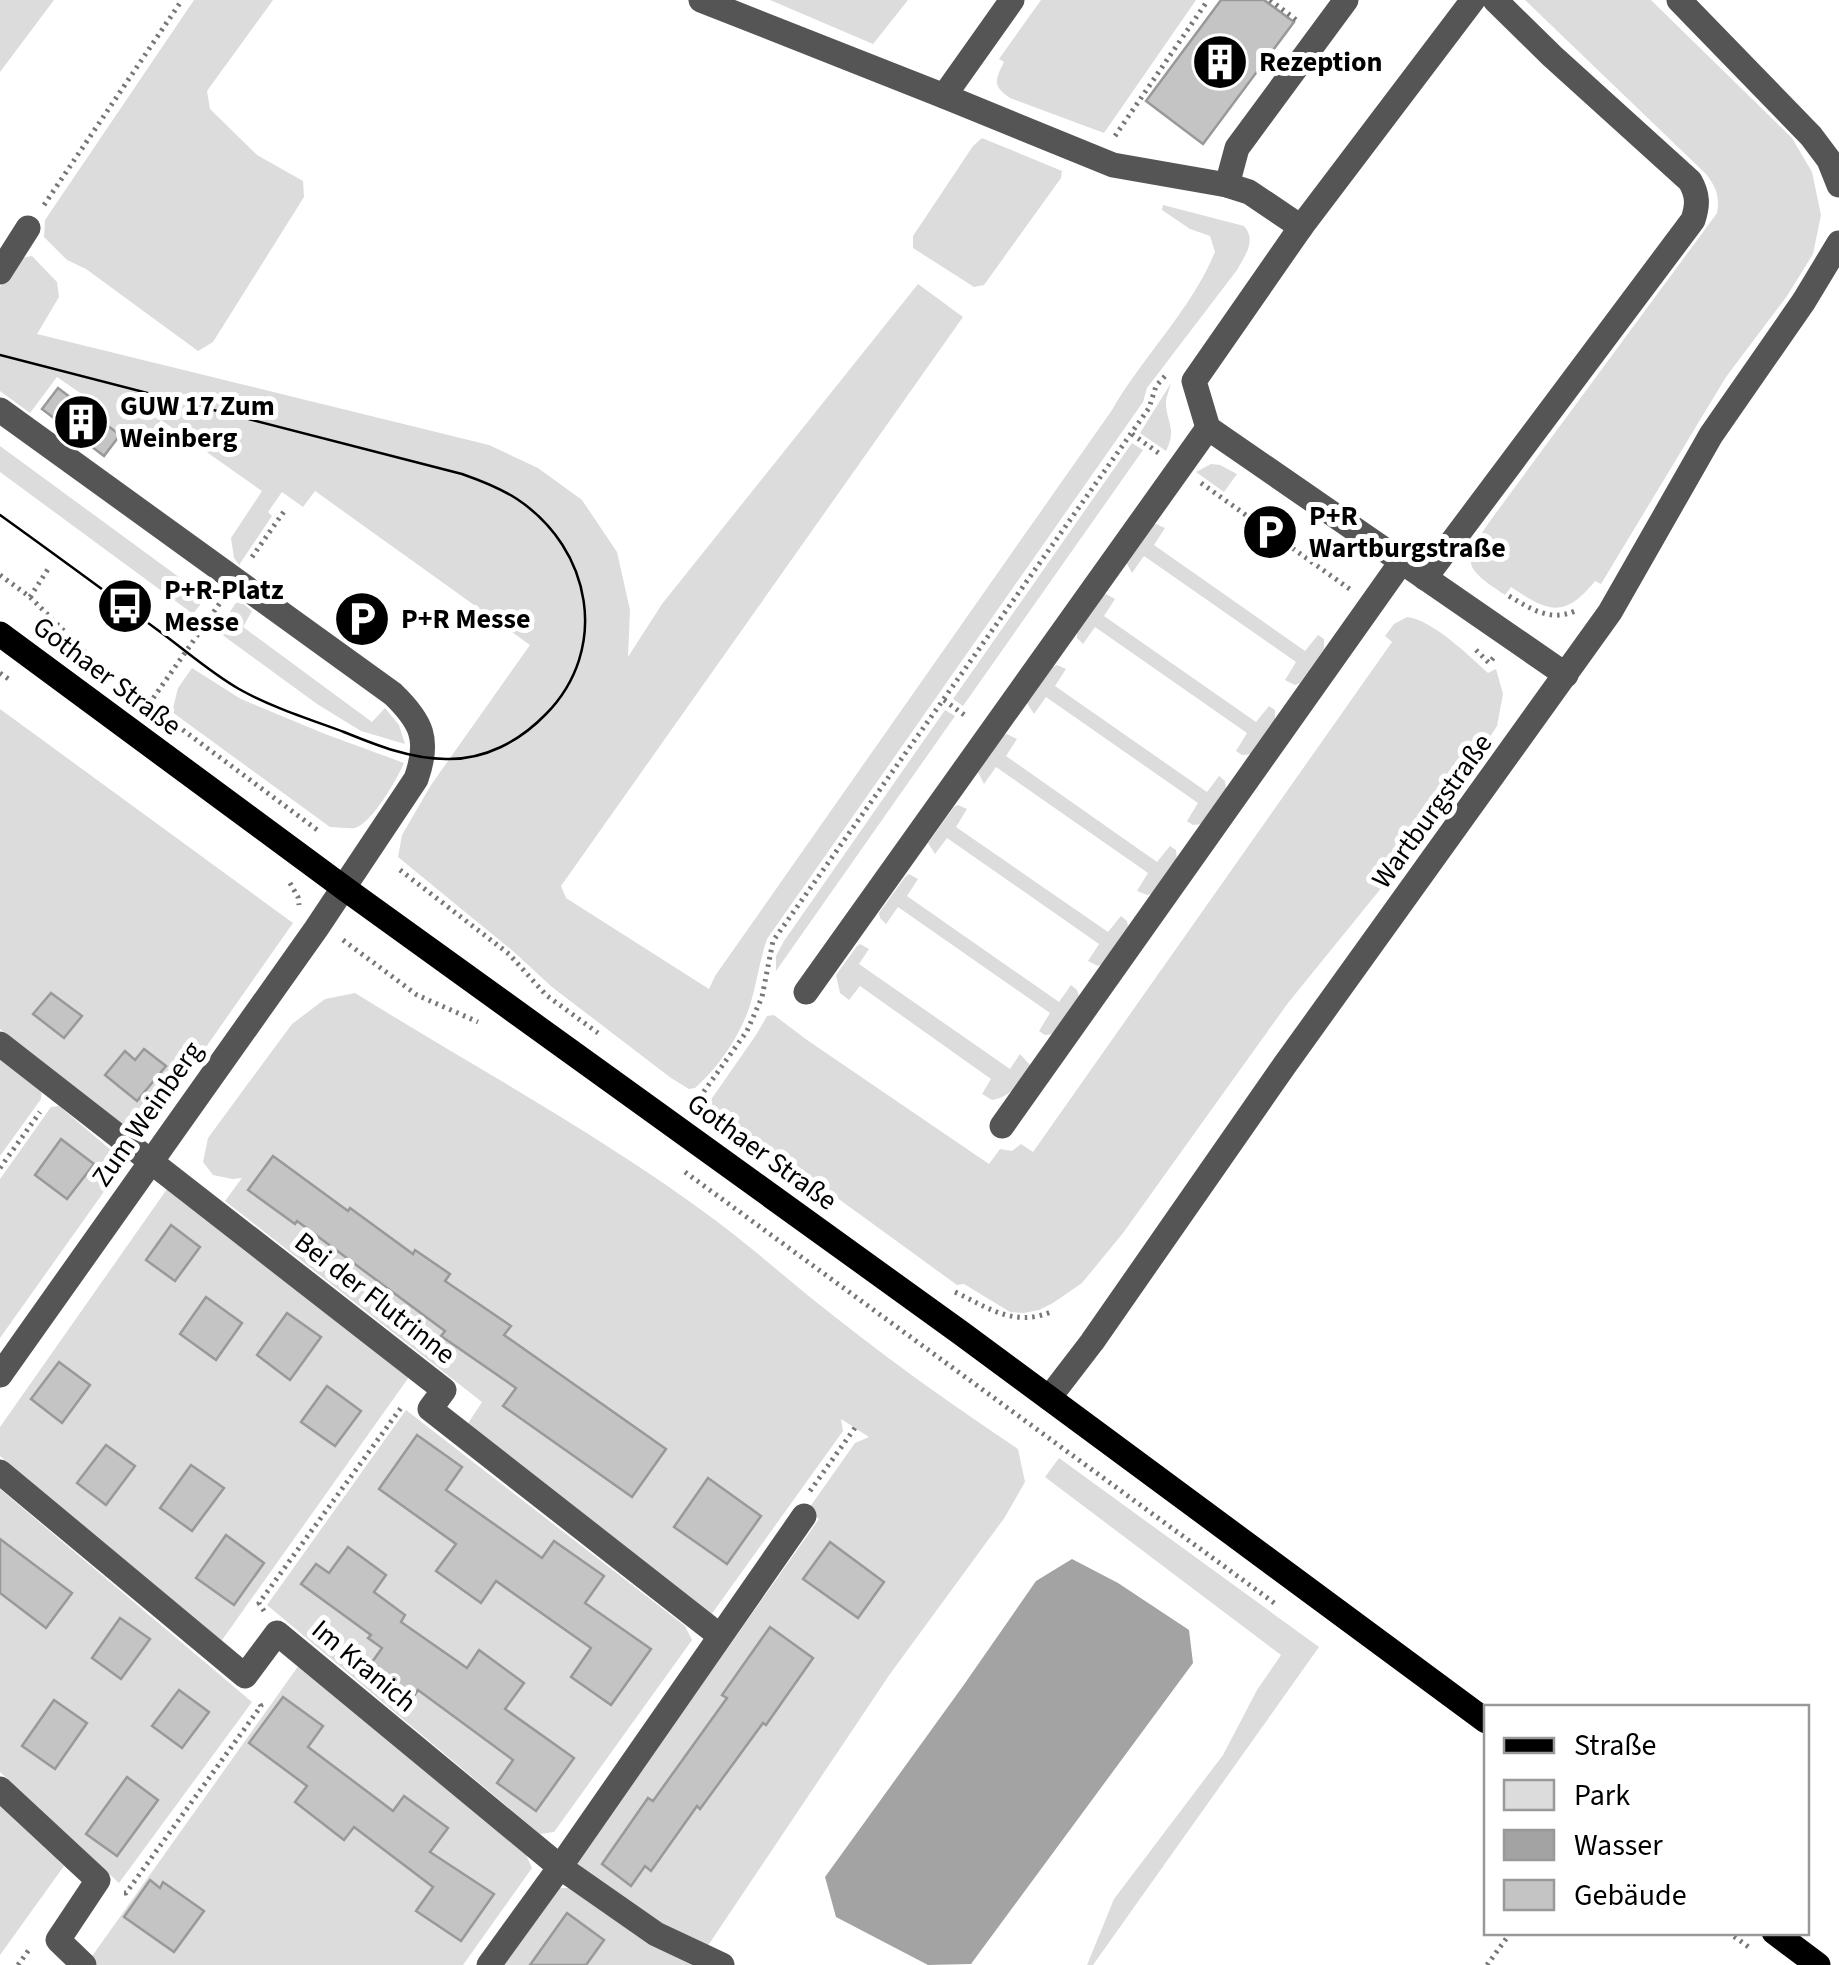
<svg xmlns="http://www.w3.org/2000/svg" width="1839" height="1965" viewBox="0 0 1839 1965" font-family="'Source Sans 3',sans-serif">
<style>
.green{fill:#dcdcdc}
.water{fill:#a3a3a3}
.building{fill:#c4c4c4;stroke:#999;stroke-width:2.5}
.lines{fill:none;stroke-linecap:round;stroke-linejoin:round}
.path{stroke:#777;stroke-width:5;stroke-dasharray:2.5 5;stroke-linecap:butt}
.minor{stroke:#555;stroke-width:25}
.major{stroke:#000;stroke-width:25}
.tram{stroke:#000;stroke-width:2.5}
.labels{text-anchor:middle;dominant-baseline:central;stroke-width:10;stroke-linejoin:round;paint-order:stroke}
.poi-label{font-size:28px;font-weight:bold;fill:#000;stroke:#fff;text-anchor:start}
.street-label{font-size:28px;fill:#000;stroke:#fff}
</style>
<rect width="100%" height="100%" fill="#fff"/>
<g class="green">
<polygon points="0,0 54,0 0,72"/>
<polygon points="194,0 273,0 207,91 210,109 257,155 303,181 304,197 213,342 198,351 86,269 67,260 44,237 45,220"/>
<polygon points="770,0 908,0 873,44"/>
<path d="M1041 0H1196L1104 133 1010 98C992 86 995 80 1004 62L999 59Z"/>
<path d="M1525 0H1651L1792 138 1812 172 1821 215 1813 254 1787 296 1726 377 1601 584 1595 581C1564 620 1547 611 1511 587L1505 595C1465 568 1460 564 1490 521L1717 213C1720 196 1716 187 1706 174Z"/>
<polygon points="982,138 1062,171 1061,178 984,285 974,287 913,248 913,236 973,146"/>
<path d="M1163 205 1244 226C1257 241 1245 255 1237 270L1147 388 1143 402 767 939C760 959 757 981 751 1002 742 1033 719 1067 695 1088L689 1089 671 1078 552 987 514 952 398 857 402 835 431 785 530 645 315 491 303 507 282 492 268 512 272 516 239 565 234 558 231 538 262 491 161 420 139 450 81 405 86 397 57 377 30 413 0 391V287L21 258 32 256 57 282 59 297 37 334 489 445 538 468 582 500 617 552 630 610 628 657 662 604 918 284 963 317 561 886 566 898 709 989 715 976 1112 410C1143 356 1191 310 1215 252L1210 236 1190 229 1162 210Z"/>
<path d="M1171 383C1170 387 1167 396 1166 400 1165 421 1178 428 1166 451L1140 433Z"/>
<polygon points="1132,443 1143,450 963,706 953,699"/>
<polygon points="0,446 206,597 193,614 0,472"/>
<polygon points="1211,464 1220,465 1237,474 1224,492 1196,472"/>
<polygon points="1156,524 1165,528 1154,545 1305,651 1318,635 1324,639 1324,649 1300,683 1295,685 1285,680 1296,662 1144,556 1132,573 1126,562 1151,526"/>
<polygon points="1106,594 1115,599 1104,616 1256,722 1269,706 1275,710 1275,720 1251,754 1242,755 1236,751 1247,733 1095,627 1083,644 1077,638 1077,633 1102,597"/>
<polygon points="240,601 252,611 243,627 372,722 385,708 399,725 405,744 361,731 317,704 221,634 219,629 235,604"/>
<path d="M1407 617C1433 620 1469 656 1488 673L1496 669 1503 694 1497 726 1438 818 1288 1003 1123 1233 1082 1283 1053 1303 1039 1310 1024 1313 1010 1312 964 1284 957 1285 708 1104 756 1035 767 1016 774 1015 807 1040 989 1164 1000 1149 1012 1151 1021 1144 1033 1152 1392 642 1385 636 1394 624Z"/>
<polygon points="1057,665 1066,669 1055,686 1207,792 1219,776 1225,781 1226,790 1202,824 1193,825 1187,821 1198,803 1046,697 1034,714 1027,703 1053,667"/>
<path d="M192 668 241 699 325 734 404 763C397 779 372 823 355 828 348 829 338 827 330 827L172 712 178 688Z"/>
<polygon points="0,709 293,923 140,1141 0,1029"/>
<polygon points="945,710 955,716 776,971 776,956 784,941"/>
<polygon points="1007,734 1017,739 1006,756 1157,862 1170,846 1176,850 1177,860 1152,894 1147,895 1137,891 1148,873 996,767 984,784 978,772 1003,736"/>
<polygon points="958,805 967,809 956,827 1108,932 1121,916 1127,921 1128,926 1103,964 1098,966 1088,961 1099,944 947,838 935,854 928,843 954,807"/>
<polygon points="909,874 918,879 907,896 1059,1002 1071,985 1077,990 1079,996 1054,1034 1045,1035 1039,1031 1050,1013 898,907 886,924 880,918 879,913 905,877"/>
<path d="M860 944 869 949 859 964 1010 1069 1020 1054 1030 1065C1019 1081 1013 1097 992 1100L982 1094 991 1079 860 986 849 1000 840 993 836 975 857 946Z"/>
<path d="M355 993C476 1068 601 1135 715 1220 758 1252 797 1288 839 1320 897 1366 957 1408 1018 1449L1025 1482 1005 1517 890 1674 707 1947 656 1920 580 1869 577 1861 819 1519 807 1511 855 1443 869 1437 841 1419 843 1431 711 1615 467 1425 482 1402 225 1201 242 1178 232 1179 213 1175 203 1162 208 1138 292 1024 325 999Z"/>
<polygon points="0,1057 42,1090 41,1099 0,1156"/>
<polygon points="59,1106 125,1162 0,1338 0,1179 51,1107"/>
<polygon points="167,1189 409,1377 220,1643 0,1456 0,1427"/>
<polygon points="406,1410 685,1626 692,1640 554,1832 540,1834 267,1605"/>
<polygon points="1059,1458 1319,1647 1093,1965 1087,1965 1114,1899 1223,1755 1257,1690 1281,1655 1045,1477"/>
<polygon points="0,1489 252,1702 119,1883 0,1772"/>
<polygon points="299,1665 526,1855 532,1868 463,1965 97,1965 90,1959"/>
<polygon points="0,1806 64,1866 0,1955"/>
<polygon points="559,1888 569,1888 696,1965 504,1965"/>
</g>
<polygon class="water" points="1072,1559 1118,1583 1189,1630 1193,1663 971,1964 928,1965 836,1917 825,1877 963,1686 1036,1581"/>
<g class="building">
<polygon points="1221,0 1264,0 1294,22 1203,144 1146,101"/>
<polygon points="58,388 120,435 104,456 42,409"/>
<polygon points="51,993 82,1016 64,1038 33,1014"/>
<polygon points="144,1049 166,1066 137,1101 105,1075 125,1051 135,1060"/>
<polygon points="61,1139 94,1164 67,1199 35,1175"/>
<polygon points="273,1156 348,1211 350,1208 413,1254 415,1250 450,1274 445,1281 511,1326 504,1335 666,1449 632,1497 503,1406 516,1388 441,1336 445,1331 297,1221 295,1224 248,1190"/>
<polygon points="171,1225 200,1247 175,1281 146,1260"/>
<polygon points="206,1297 242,1323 216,1360 180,1334"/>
<polygon points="287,1313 321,1337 290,1380 257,1355"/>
<polygon points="59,1362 90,1385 62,1423 31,1399"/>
<polygon points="327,1386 361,1411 335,1446 301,1422"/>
<polygon points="417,1435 462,1467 446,1490 542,1558 554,1541 604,1576 585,1603 651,1649 611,1705 571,1677 591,1648 496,1581 481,1603 436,1571 456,1544 379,1489"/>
<polygon points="106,1445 135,1466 106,1505 77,1483"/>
<polygon points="191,1465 224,1488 192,1531 160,1508"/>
<polygon points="708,1478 761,1516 727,1564 674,1527"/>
<polygon points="226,1535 264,1563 234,1605 196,1578"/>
<polygon points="0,1539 72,1593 46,1628 0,1593"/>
<polygon points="830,1542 884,1582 858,1618 803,1579"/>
<polygon points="348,1547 386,1575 374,1592 405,1615 401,1622 467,1668 479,1650 524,1683 505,1709 574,1758 536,1811 497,1783 513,1760 418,1690 412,1699 368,1668 382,1648 368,1638 371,1635 301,1584 316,1564 329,1573"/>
<polygon points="120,1618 150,1639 121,1679 92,1658"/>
<polygon points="770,1627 813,1658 766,1725 763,1723 700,1809 697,1806 651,1871 645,1866 631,1886 602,1864 648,1798 653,1801 727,1698 722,1695"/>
<polygon points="179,1690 209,1712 182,1748 152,1726"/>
<polygon points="283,1697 323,1726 308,1747 393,1811 404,1796 448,1828 430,1852 494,1894 461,1941 416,1911 433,1887 354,1827 344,1840 295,1802 307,1786 249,1743"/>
<polygon points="54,1700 87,1723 55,1769 22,1746"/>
<polygon points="127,1777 158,1800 117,1856 86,1834"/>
<polygon points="150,1880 160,1888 163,1882 204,1911 174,1952 124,1917"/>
<polygon points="567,1913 604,1940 586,1965 530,1965"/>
</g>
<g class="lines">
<g class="path">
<polyline points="1270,0 1299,22"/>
<polyline points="1115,136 1208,0"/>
<polyline points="44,205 182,0"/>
<polyline points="1132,434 1160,454"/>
<polyline points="1201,483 1351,590"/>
<polyline points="252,557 285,510"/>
<polyline points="0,575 30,597 105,672 320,832"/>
<path d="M1509 596C1531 609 1550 622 1575 611"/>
<polyline points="30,597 50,566"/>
<polyline points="1476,650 1489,663 1495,656"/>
<polyline points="0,673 10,680"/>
<polyline points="944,700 967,717"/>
<polyline points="149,704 220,603"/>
<polyline points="400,870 509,954 546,995 598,1033"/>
<polyline points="290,883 298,897 299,905"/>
<polyline points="343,940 417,995 478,1022"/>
<polyline points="695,1104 747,1031 762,997 773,941 1149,408 1156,386 1165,376"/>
<polyline points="0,1168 40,1112"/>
<polyline points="685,1172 1277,1605"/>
<path d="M955 1292C989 1308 1013 1327 1051 1312"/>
<polyline points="810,1491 857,1425"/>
<polyline points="264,1611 259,1603 403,1405"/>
<polyline points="124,1893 126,1893 261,1706 258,1701"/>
<polyline points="1728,1932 1750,1948"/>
<polyline points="18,1965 31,1947"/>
<polyline points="1487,1965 1511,1932"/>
</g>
<g class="minor">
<polyline points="701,0 944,96 1113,165 1227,185 1249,192 1301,227"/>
<polyline points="1473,0 1301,227 1194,381 1208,428 1566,675"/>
<polyline points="1679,0 1811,136 1829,160 1839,185"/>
<polyline points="944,96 1012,0"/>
<polyline points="1227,185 1237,148 1346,0"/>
<polyline points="0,272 28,228"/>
<path d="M0 410 393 694C422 722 430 740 416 779L316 929 0 1375"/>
<path d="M1425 578 1693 220C1698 205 1698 195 1690 181L1552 56 1495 0"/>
<polyline points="806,992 1208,428"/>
<polyline points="0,1044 444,1390 430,1409 720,1636"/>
<polyline points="1002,1126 1402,561"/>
<polyline points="1049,1398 1092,1342 1284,1066 1610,612 1711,435 1804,301 1839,243"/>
<polyline points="0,1472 245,1676 277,1633 560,1867 656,1934 722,1965"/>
<polyline points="0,1789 98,1880 58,1940 84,1965"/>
<polyline points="489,1965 560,1867 804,1516"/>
</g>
<g class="major">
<polyline points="0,634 344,888 961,1333 1486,1721"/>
<polyline points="1774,1932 1818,1965"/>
</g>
<path class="tram" d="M0 355 462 474C482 481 500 488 517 499 592 549 610 649 546 714 520 741 485 760 446 759 410 759 376 745 344 732 309 719 271 707 239 689 211 673 185 650 159 631 106 592 53 553 0 515"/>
</g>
<defs>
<g id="building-disc" transform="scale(2.875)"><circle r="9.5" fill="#000" stroke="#fff"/><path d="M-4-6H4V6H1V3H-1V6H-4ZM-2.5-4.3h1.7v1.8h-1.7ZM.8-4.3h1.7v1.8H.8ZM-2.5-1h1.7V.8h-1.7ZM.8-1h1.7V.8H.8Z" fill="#fff"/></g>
<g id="parking-disc" transform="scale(2.875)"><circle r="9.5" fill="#000" stroke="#fff"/><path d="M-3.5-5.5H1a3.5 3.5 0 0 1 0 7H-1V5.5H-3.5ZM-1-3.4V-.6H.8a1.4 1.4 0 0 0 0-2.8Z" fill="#fff"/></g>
<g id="bus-disc" transform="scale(2.875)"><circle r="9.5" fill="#000" stroke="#fff"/><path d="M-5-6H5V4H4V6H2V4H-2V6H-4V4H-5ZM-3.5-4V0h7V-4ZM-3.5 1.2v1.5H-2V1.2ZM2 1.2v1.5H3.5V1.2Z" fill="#fff"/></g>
</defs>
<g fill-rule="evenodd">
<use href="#building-disc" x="1220" y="62"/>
<use href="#building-disc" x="81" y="422"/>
<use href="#parking-disc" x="1270" y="532"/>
<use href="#bus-disc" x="125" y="606"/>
<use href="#parking-disc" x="362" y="619"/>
</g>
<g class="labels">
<g class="poi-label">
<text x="1259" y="62">Rezeption</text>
<text x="120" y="406">GUW 17 Zum<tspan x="120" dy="32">Weinberg</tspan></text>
<text x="1309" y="516">P+R<tspan x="1309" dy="32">Wartburgstraße</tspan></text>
<text x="164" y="590">P+R-Platz<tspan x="164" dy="32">Messe</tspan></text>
<text x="401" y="619">P+R Messe</text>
</g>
<g class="street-label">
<text transform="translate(107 676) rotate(37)">Gothaer Straße</text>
<text transform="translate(1432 811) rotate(-54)">Wartburgstraße</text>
<text transform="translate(147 1114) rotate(-55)">Zum Weinberg</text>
<text transform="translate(762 1152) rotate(36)">Gothaer Straße</text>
<text transform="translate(375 1298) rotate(38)">Bei der Flutrinne</text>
<text transform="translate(364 1666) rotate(40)">Im Kranich</text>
</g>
</g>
<rect x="1484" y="1705" width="325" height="230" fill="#ffffff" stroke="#999999" stroke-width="2.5"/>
<rect x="1504" y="1738" width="50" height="15" fill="#000000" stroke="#999999" stroke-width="2.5"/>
<text x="1574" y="1755" font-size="30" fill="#000000">Straße</text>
<rect x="1504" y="1780" width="50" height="30" fill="#dcdcdc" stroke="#999999" stroke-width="2.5"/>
<text x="1574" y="1805" font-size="30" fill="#000000">Park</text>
<rect x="1504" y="1830" width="50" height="30" fill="#a3a3a3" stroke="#999999" stroke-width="2.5"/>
<text x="1574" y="1855" font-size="30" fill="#000000">Wasser</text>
<rect x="1504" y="1880" width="50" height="30" fill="#c4c4c4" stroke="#999999" stroke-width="2.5"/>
<text x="1574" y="1905" font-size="30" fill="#000000">Gebäude</text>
</svg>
